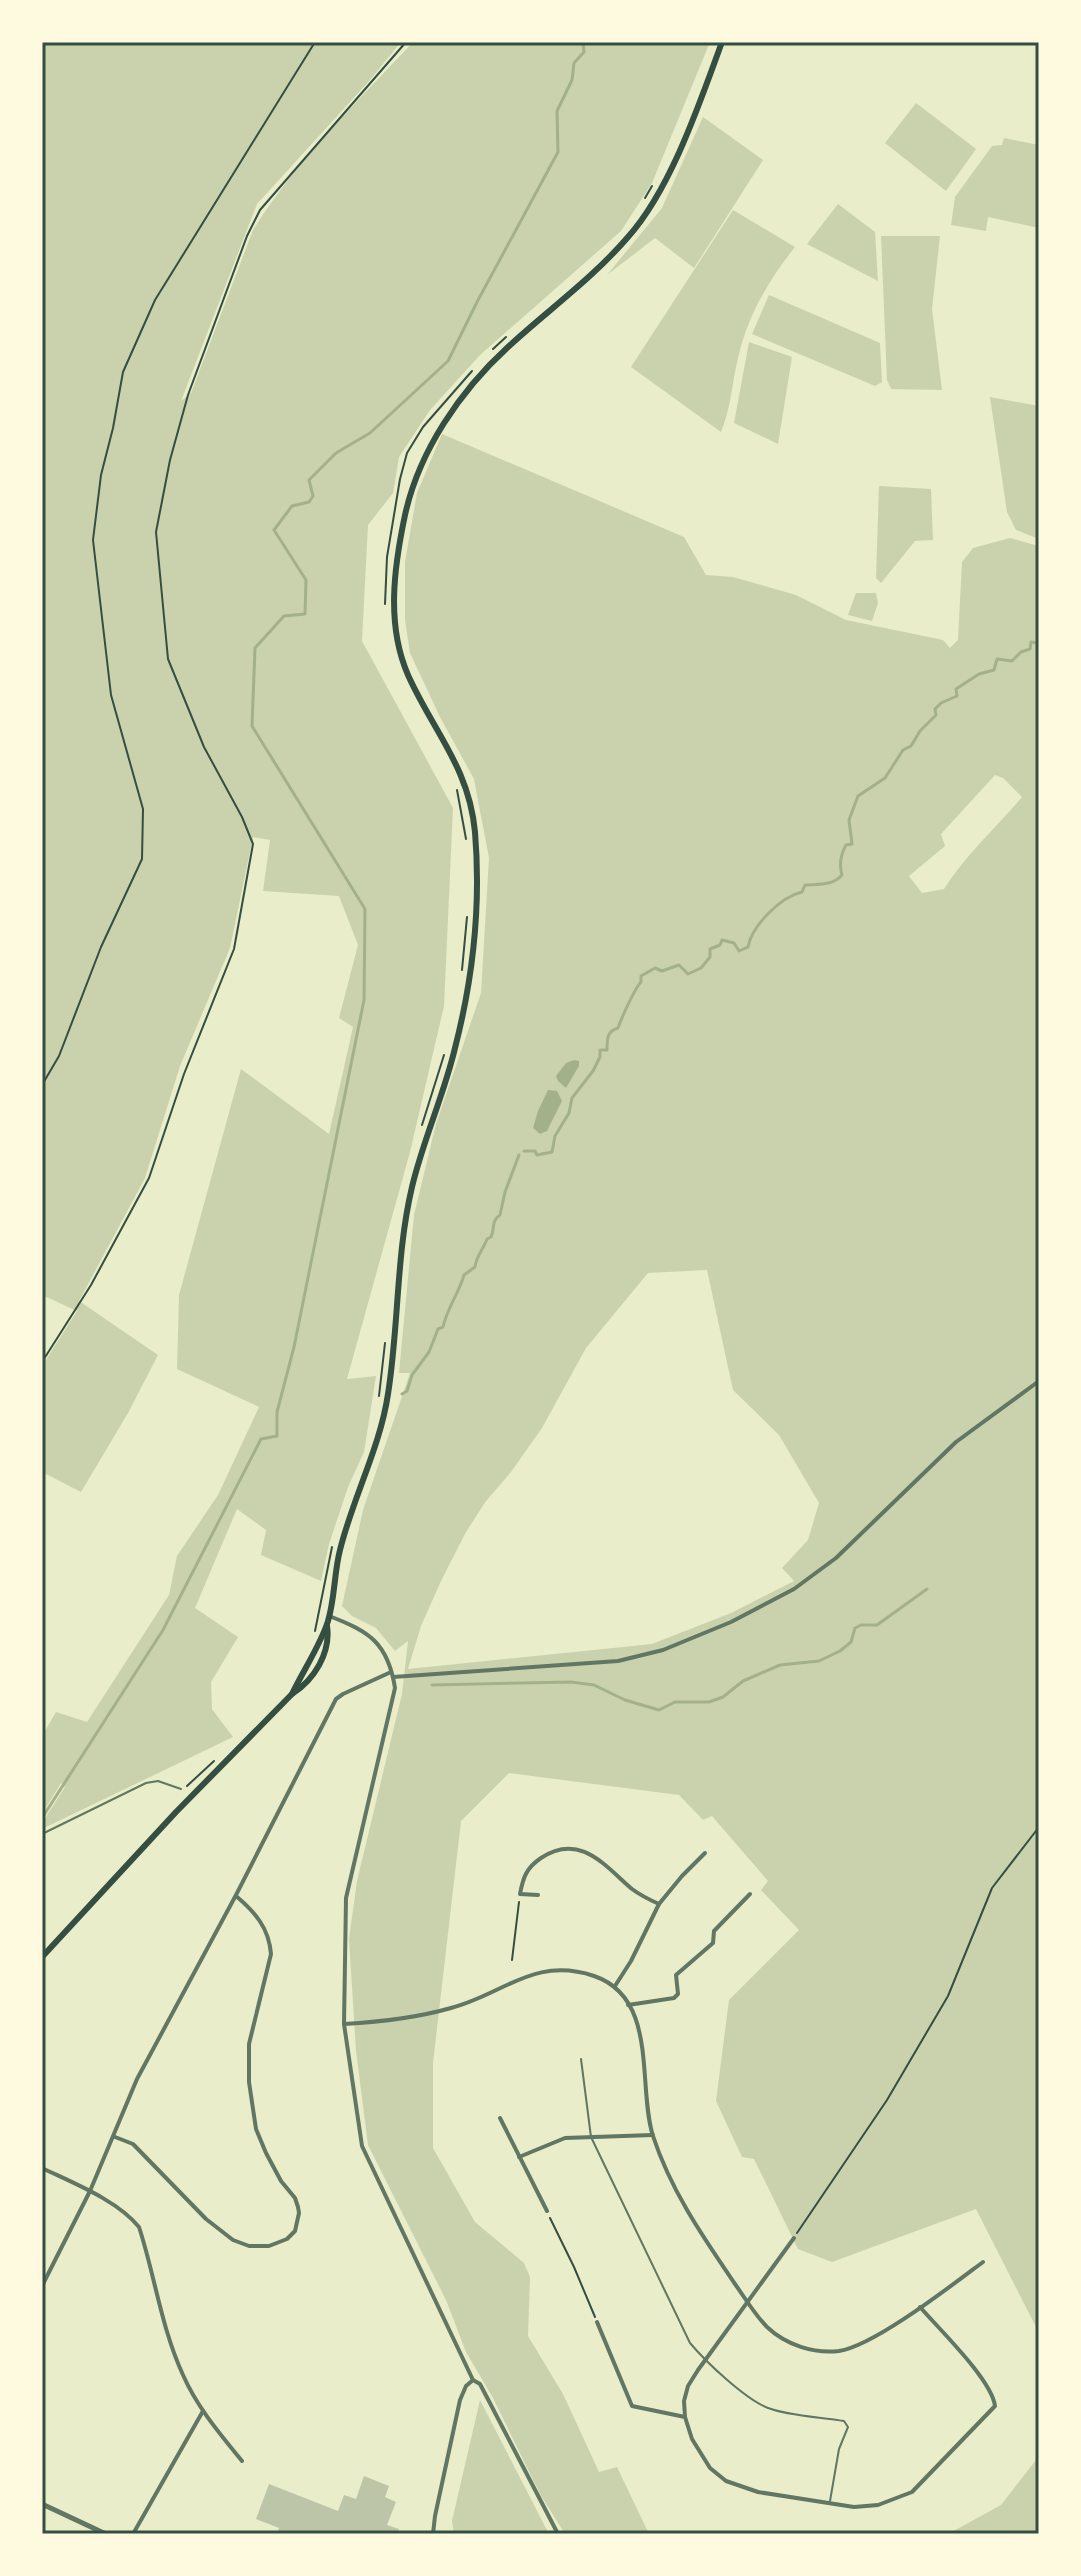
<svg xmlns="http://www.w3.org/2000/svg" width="1081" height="2576" viewBox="0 0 1081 2576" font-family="'Sofia Sans Condensed',sans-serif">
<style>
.green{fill:#cad2ad;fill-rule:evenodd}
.water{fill:#a3b18a}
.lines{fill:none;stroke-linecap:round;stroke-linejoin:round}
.stream{stroke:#a3b18a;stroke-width:3}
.building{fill:#bcc5a7}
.path{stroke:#344e41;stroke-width:2}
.service{stroke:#617663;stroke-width:2}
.minor{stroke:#617663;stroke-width:4}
.tertiary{stroke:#617663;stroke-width:5}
.secondary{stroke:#344e41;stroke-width:6}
.neatline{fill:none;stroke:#344e41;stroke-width:3}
</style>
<rect width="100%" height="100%" fill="#e9edc9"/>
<g class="green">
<path d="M42 42H401L370 80 257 204 181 401 191 393 253 230C296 161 357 102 413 42H710L652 183 621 231 480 355 430 410 399 457 393 493 368 525 362 641 453 808 444 1006 410 1152 347 1379 376 1376 364 1452 348 1487 329 1544 321 1581 261 1555 266 1530 237 1509 195 1608 238 1637 211 1682 212 1709 233 1737 42 1829V1823L65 1787 61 1783 42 1814V1736L56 1712 87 1722 169 1595 177 1556 218 1495 259 1407 177 1369 179 1295 241 1069 329 1134 353 1027 339 1018 358 945 339 896 263 891 270 840 253 837 230 948 180 1066 145 1178 79 1301 158 1355 128 1413 81 1492 42 1472V1366L77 1311 42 1295Z"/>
<polygon points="916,103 976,149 946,191 885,143"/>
<polygon points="703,117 763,160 694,268 655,238 607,275 662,208"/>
<polygon points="1004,138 1039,145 1039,228 988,217 986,231 951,225 955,197 992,146 1002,145"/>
<polygon points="838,204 875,232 878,281 807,244"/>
<path d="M733 210 795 247C768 281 748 315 738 358 732 383 731 408 721 432L631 367Z"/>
<polygon points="881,236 940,236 932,309 942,390 891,389 887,380"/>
<polygon points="769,295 880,343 882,382 875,386 752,334"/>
<polygon points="749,342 792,357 778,444 734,423"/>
<polygon points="990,397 1039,406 1039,539 1016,530 1007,512"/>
<path d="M442 434 684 537 706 575 733 577 796 595 846 620 943 640 950 648 958 640 962 562 973 548 1010 538 1039 546V2333L976 2209 832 2262 798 2249 754 2159 742 2157 716 2101 729 2000 799 1930 761 1890 768 1881 712 1816 703 1820 679 1795 509 1773 461 1821 433 2063V2148L475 2222 524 2263 530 2277 528 2336 563 2394 599 2472 617 2467 649 2534H565L540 2494 493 2398 466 2352 446 2300 368 2145 356 2051 349 1939 357 1881 402 1694 408 1641 395 1651 376 1628 352 1616 342 1606 363 1510 410 1373H399L414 1215 436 1124 481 993 489 858 474 779 440 717 410 653 405 620V562L417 493ZM995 775 1003 778 1022 797C996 828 965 855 944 889L922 893 909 876 945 846 941 834ZM707 1270 733 1390 779 1435 819 1503 808 1540 782 1568 794 1581 731 1613 652 1644 408 1669 421 1626 441 1581 466 1532 486 1501 511 1472 542 1428 586 1348 648 1273Z"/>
<polygon points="879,486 931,489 933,540 915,541 881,583 876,578"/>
<polygon points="856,593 876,593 878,603 872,621 848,615"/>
<polygon points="480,2400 549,2534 454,2534 452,2521"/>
<polygon points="1039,2456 1039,2534 948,2534 1001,2505"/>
</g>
<g class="water">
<polygon points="574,1060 579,1061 579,1066 566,1088 558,1081 556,1076 566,1063"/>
<polygon points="548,1090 557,1091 562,1101 547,1131 540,1134 533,1128 538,1111"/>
</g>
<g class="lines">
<g class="stream">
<path d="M524 1151H535L537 1155 552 1152 555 1136 569 1113 572 1098 593 1071 600 1057V1050H607C607 1039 607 1031 618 1028 621 1019 635 988 641 982V976L655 968 662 971 679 965 688 974 701 968 710 957V949L720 945 722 940 734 943 739 951 748 947C752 926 780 897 802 892L805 885C819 884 832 886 842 875 839 865 841 854 846 845L852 844 849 820 858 796 885 778 903 750 911 746 920 731 936 715 935 709 941 703 957 696 956 689 979 674 994 670 997 659 1012 661 1021 652 1030 649 1031 642 1039 643"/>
<path d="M402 1394 407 1391 412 1375 429 1352 438 1329 443 1327C447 1308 459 1293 464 1275L475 1267C476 1256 483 1250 487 1239L491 1237C495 1229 491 1221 500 1215L505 1192 519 1155"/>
<polyline points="432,1685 571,1682 594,1685 625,1700 659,1710 675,1702 709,1702 723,1697 743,1681 780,1665 819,1661 840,1651 851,1642 855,1628 861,1625 877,1625 927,1589"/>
<polyline points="42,1818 163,1630 261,1439 277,1436 277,1412 294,1347 364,1000 365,909 252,726 255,648 284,616 305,614 306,580 274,530 292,506 309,502 313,496 309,480 336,453 370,433 448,361 477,302 558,152 557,111 572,80 574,63 584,52 583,42"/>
</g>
</g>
<polygon class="building" points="364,2476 389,2486 385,2497 396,2502 387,2525 399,2529 397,2534 277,2534 279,2528 256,2519 269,2484 338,2511 344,2495 356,2499"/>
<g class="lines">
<g class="path">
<polyline points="645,198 652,186"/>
<polyline points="493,349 506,337"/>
<polyline points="385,604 387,557 400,479 407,453 423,427 472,371"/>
<polyline points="457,790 466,839"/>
<polyline points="462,970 467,917"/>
<polyline points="42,1085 59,1056 101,947 142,859 143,809 111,695 93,540 101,475 113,428 123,372 155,300 315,42"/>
<polyline points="422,1125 444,1055"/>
<polyline points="42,1362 91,1285 149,1178 184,1074 234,949 253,844 242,817 204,747 168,659 156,532 170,460 188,395 247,236 260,210 406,42"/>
<polyline points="379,1396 385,1343"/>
<polyline points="315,1631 332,1547"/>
<polyline points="187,1786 214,1761"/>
<polyline points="512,1960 519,1902"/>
<polyline points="550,2218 574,2267 595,2317"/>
<polyline points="797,2233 887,2100 948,1996 992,1888 1039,1827"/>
</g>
<g class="service">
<polyline points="42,1834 146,1783 158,1781 181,1789"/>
<path d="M581 2059 591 2137 690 2343C706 2362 745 2399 768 2408 789 2416 821 2417 844 2421L848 2427 839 2449 830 2501"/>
</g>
<g class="minor">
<path d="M329 1616C369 1631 388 1643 395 1688L346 1898 344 2024 362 2146 473 2380 480 2384 558 2534"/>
<polyline points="393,1677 618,1661 663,1650 731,1622 794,1589 836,1558 956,1442 1039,1381"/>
<path d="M538 1895 520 1894C523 1878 526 1868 541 1858 580 1832 605 1866 632 1889 640 1895 650 1900 659 1904"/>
<polyline points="615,1986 631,1961 659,1904 682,1876 705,1853"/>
<polyline points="628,2005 674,1998 678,1994 676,1975 713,1943 714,1931 750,1894"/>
<path d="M344 2024C380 2022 416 2018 451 2008 504 1994 534 1956 594 1976 659 1998 637 2086 653 2136 671 2191 703 2237 735 2284 745 2298 755 2315 767 2327 786 2345 814 2354 839 2351 874 2346 952 2285 983 2262"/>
<polyline points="500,2118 547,2211"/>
<path d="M115 2137 133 2144 206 2219 233 2240 249 2246H269L287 2239 295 2231 299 2213 298 2207 295 2198 281 2181 266 2153 256 2129 249 2082V2044L271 1954C269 1928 255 1912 236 1896"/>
<polyline points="519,2157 565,2138 653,2135"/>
<path d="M42 2168C73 2183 117 2200 139 2227 155 2276 161 2327 183 2375 197 2407 220 2434 242 2461"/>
<path d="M794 2238 698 2370 688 2386 684 2401 685 2417 692 2439 710 2468 726 2481 758 2492 854 2507 878 2505 912 2492 995 2406C992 2380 939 2329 920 2307"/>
<polyline points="42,2286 90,2191 137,2079 236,1895 336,1699 343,1694 391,1672"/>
<polyline points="597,2322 632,2406 685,2417"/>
<polyline points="133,2534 203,2411"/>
<polyline points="433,2534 435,2516 460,2400 466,2386 473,2380"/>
</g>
<polyline class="tertiary" points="42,2504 106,2534"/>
<g class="secondary">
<path d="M292 1694C303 1671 321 1644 328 1621 335 1598 334 1573 340 1550 353 1497 380 1448 388 1394 399 1325 396 1254 412 1187 423 1140 444 1095 455 1048 473 978 481 904 475 832 469 767 433 731 408 675 386 625 394 567 405 515 419 451 460 391 508 347 548 310 592 279 628 237 671 189 700 102 722 42"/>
<path d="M42 1957 176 1812 292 1694C314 1680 331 1653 327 1626"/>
</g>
</g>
<rect width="1081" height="2576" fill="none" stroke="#fefae0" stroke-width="88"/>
<rect x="44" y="44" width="993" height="2488" class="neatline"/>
</svg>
